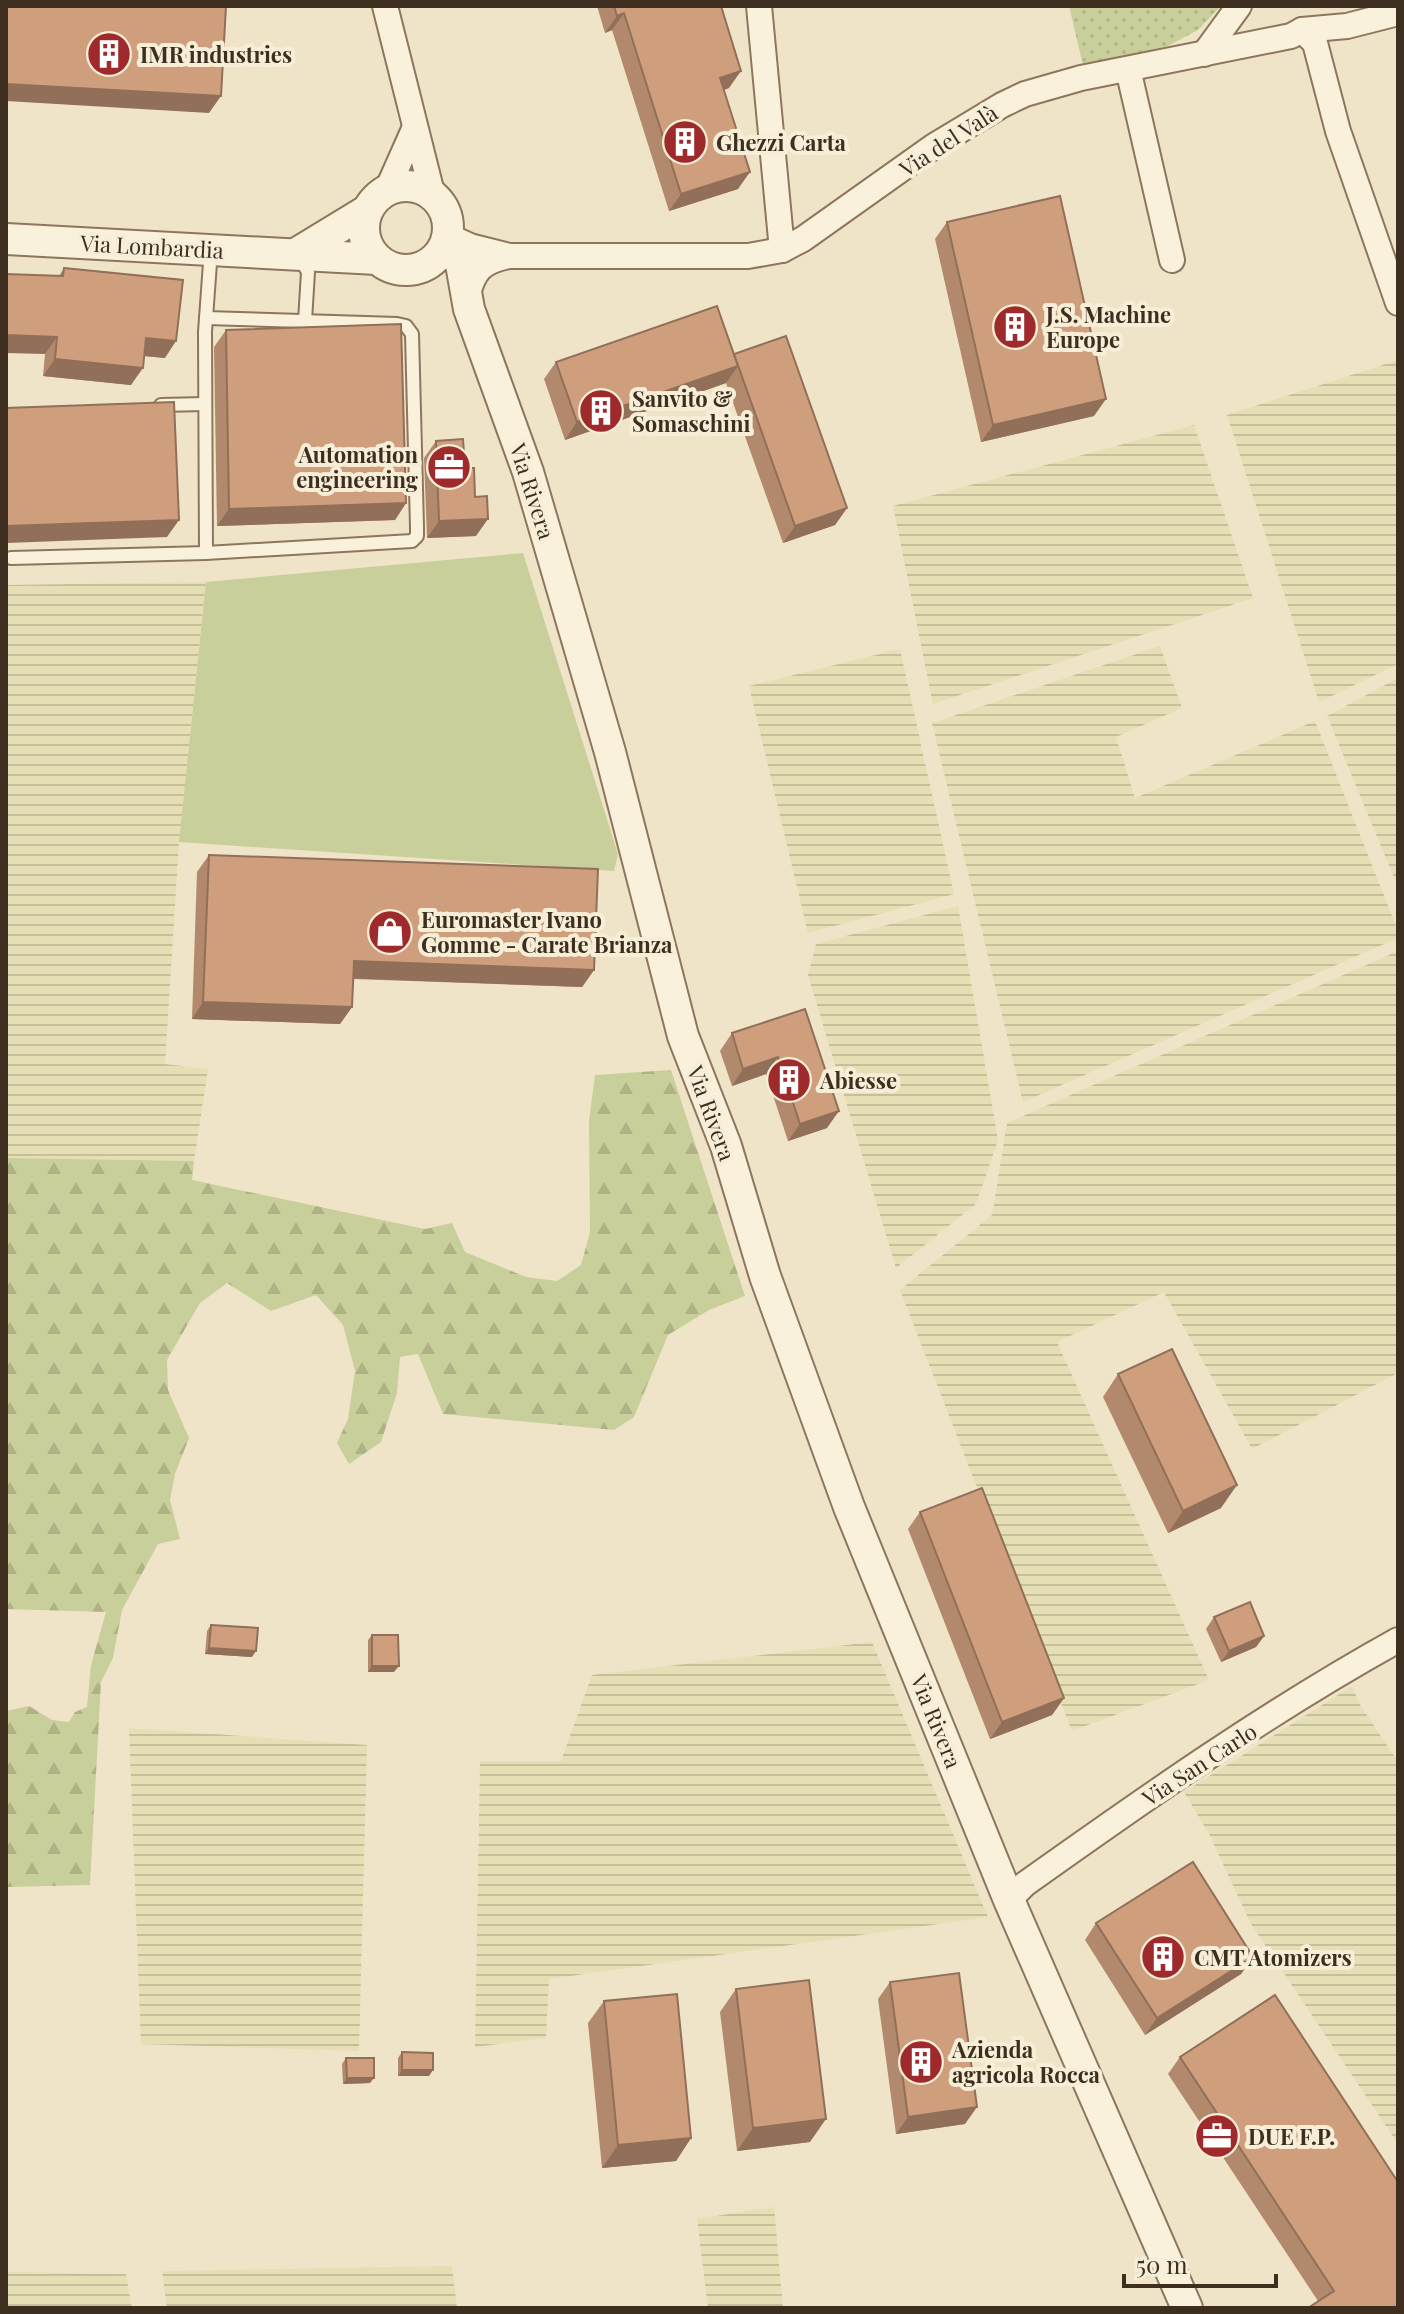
<svg xmlns="http://www.w3.org/2000/svg" width="1404" height="2314" viewBox="0 0 1404 2314" font-family="'Playfair Display',serif">
<style>
.farmland{fill:url(#farmland-rules)}
.green{fill:#c9cf9b}
.forest{fill:url(#forest-firs)}
.park{fill:url(#park-dots)}
.lines{fill:none;stroke-linecap:round;stroke-linejoin:round}
.service-casing{stroke:#8d765c;stroke-width:16}
.minor-casing{stroke:#8d765c;stroke-width:28}
.tertiary-casing{stroke:#8d765c;stroke-width:34}
.service{stroke:#faf1dc;stroke-width:12}
.minor{stroke:#faf1dc;stroke-width:24}
.tertiary{stroke:#faf1dc;stroke-width:30}
.wall{fill:#b2896c}
.shaded-wall{fill:#916f58}
.building{fill:#cf9f7d;stroke:#916f58;stroke-width:2}
.labels{text-anchor:middle;dominant-baseline:central;stroke-width:8;stroke-linejoin:round;paint-order:stroke}
.poi-label{font-size:22px;font-weight:bold;fill:#3d2e20;stroke:#f7eed8;text-anchor:start}
.street-label{font-size:22px;fill:#3d2e20;stroke:#f7eed8}
</style>
<defs>
<pattern id="farmland-rules" width="6" height="5" patternUnits="userSpaceOnUse" patternTransform="scale(2)"><rect width="6" height="5" fill="#e6deb5"/><path d="M0 2.5h6" fill="none" stroke="#c6bf9b"/></pattern>
<pattern id="forest-firs" width="22" height="20" patternUnits="userSpaceOnUse" patternTransform="scale(2)"><rect width="22" height="20" fill="#c9cf9b"/><path d="M5 1l3.5 6h-7zM16 11l3.5 6h-7z" fill="#aeb285"/></pattern>
<pattern id="park-dots" width="8" height="8" patternUnits="userSpaceOnUse" patternTransform="scale(2)"><rect width="8" height="8" fill="#c9cf9b"/><path d="M2 2h.1M6 6h.1" fill="none" stroke="#aeb285" stroke-width="1.8" stroke-linecap="round"/></pattern>
</defs>
<rect width="100%" height="100%" fill="#f0e4c8"/>
<g class="farmland">
<polygon points="1398,360 1398,664 1319,702 1227,415"/>
<polygon points="1194,425 1253,598 933,704 893,506"/>
<polygon points="206,582 179,842 165,1064 208,1069 194,1161 6,1158 6,585"/>
<polygon points="1160,646 1182,708 1116,737 1135,798 1315,721 1398,931 1398,938 1023,1102 932,723"/>
<polygon points="900,649 954,894 808,933 749,686"/>
<polygon points="1398,678 1398,887 1327,716"/>
<polygon points="958,906 998,1140 976,1204 896,1268 808,975 816,944"/>
<polygon points="1398,951 1398,1373 1252,1449 1164,1292 1057,1342 1209,1680 1072,1731 900,1290 992,1215 1007,1123"/>
<polygon points="872,1642 988,1917 549,1979 546,2038 475,2047 480,1761 561,1761 592,1675"/>
<polygon points="1352,1686 1359,1703 1398,1762 1398,2144 1251,1924 1209,1834 1184,1792"/>
<polygon points="129,1728 367,1745 359,2051 141,2044"/>
<polygon points="774,2207 783,2308 708,2308 697,2219"/>
<polygon points="452,2266 457,2308 167,2308 162,2271"/>
<polygon points="6,2272 126,2274 132,2308 6,2308"/>
</g>
<polygon class="green" points="523,553 618,854 614,871 179,842 206,582"/>
<polygon class="forest" points="671,1070 745,1296 709,1310 668,1335 634,1417 614,1430 443,1414 418,1354 400,1357 397,1393 381,1442 349,1464 337,1443 348,1419 355,1371 343,1325 316,1295 271,1311 227,1283 200,1303 167,1360 168,1390 189,1438 175,1474 170,1500 180,1539 158,1544 122,1610 113,1658 101,1682 90,1885 6,1887 6,1711 29,1706 52,1720 69,1722 75,1712 87,1707 91,1665 106,1612 6,1609 6,1158 194,1161 192,1180 425,1229 452,1223 465,1252 526,1277 557,1281 581,1265 590,1232 589,1121 595,1075"/>
<polygon class="park" points="1069,6 1221,6 1198,30 1168,46 1083,65"/>
<g class="lines">
<g class="service-casing">
<g id="service">
<polyline points="299,256 308,272 305,321"/>
<polyline points="161,405 205,404"/>
<polyline points="206,553 412,541 417,536 417,527 412,334 406,326 397,324 206,318"/>
<polyline points="11,558 206,553 205,332 211,249"/>
</g>
</g>
<g class="minor-casing">
<g id="minor">
<polyline points="385,6 432,193"/>
<polyline points="759,6 782,250"/>
<polyline points="1302,30 1315,43 1338,131 1398,303"/>
<polyline points="1204,54 1239,6"/>
<polyline points="1128,69 1172,260"/>
<polyline points="387,190 415,127"/>
<polyline points="448,236 470,246 509,256"/>
<path d="M467 297C474 270 481 262 509 256H748L782 250 803 239 934 146 1002 105 1025 94 1081 78 1291 36 1302 30 1347 26 1398 13"/>
<path d="M1009 1900 1025 1884C1146 1798 1268 1712 1398 1640"/>
</g>
</g>
<g class="tertiary-casing">
<g id="tertiary">
<circle cx="406" cy="228" r="42"/>
<polyline points="6,239 377,259"/>
<polyline points="447,242 461,264 469,309 528,472 610,752 683,1036 726,1146 765,1276 849,1507 1009,1900 1187,2308"/>
<polyline points="297,253 366,211"/>
</g>
</g>
<use href="#service" class="service"/>
<use href="#minor" class="minor"/>
<use href="#tertiary" class="tertiary"/>
</g>
<g class="wall">
<polygon points="597,6 721,6 729,88 724,90 738,189 669,211 612,30 605,33"/>
<polygon points="947,222 1094,416 981,442 935,239"/>
<polygon points="64,268 165,358 144,356 131,385 43,376 45,354 59,276"/>
<polygon points="226,330 406,503 395,520 217,526 214,347"/>
<polygon points="734,354 847,508 835,525 783,543 726,383 565,440 544,379 556,362"/>
<polygon points="436,441 465,468 475,497 476,536 427,538 424,458"/>
<polygon points="209,855 594,970 582,987 353,979 352,1007 340,1024 192,1019 197,872"/>
<polygon points="805,1009 827,1128 788,1141 766,1074 732,1086 720,1051 732,1033"/>
<polygon points="1118,1374 1221,1508 1168,1533 1103,1397"/>
<polygon points="920,1512 1064,1698 1052,1715 990,1739 908,1529"/>
<polygon points="1214,1617 1264,1636 1256,1647 1221,1662 1206,1629"/>
<polygon points="211,1625 252,1657 205,1654 207,1631"/>
<polygon points="372,1635 394,1672 368,1672 368,1640"/>
<polygon points="1096,1923 1253,1957 1241,1974 1145,2035 1085,1940"/>
<polygon points="890,1982 965,2124 896,2134 878,1999"/>
<polygon points="736,1989 810,2142 737,2151 720,2012"/>
<polygon points="604,2001 691,2138 676,2161 602,2168 588,2023"/>
<polygon points="402,2052 429,2076 398,2076 398,2058"/>
<polygon points="1180,2057 1398,2308 1318,2301 1168,2074"/>
<polygon points="346,2058 370,2083 343,2084 342,2064"/>
</g>
<g class="shaded-wall">
<polygon points="624,13 612,30 605,33 617,16"/>
<polygon points="741,71 729,88 708,95 720,78"/>
<polygon points="6,84 221,96 209,113 6,101"/>
<polygon points="750,172 738,189 669,211 681,194"/>
<polygon points="6,335 57,337 45,354 6,353"/>
<polygon points="146,338 176,341 165,358 134,355"/>
<polygon points="55,359 143,368 131,385 43,376"/>
<polygon points="738,366 726,383 565,440 577,422"/>
<polygon points="1106,399 1094,416 981,442 993,425"/>
<polygon points="406,503 395,520 217,526 229,509"/>
<polygon points="847,508 835,525 783,543 795,526"/>
<polygon points="488,519 476,536 427,538 439,521"/>
<polygon points="179,520 167,537 6,543 6,526"/>
<polygon points="354,961 594,970 582,987 342,978"/>
<polygon points="203,1002 352,1007 340,1024 192,1019"/>
<polygon points="778,1057 766,1074 732,1086 743,1069"/>
<polygon points="839,1111 827,1128 788,1141 800,1124"/>
<polygon points="1237,1485 1221,1508 1168,1533 1183,1511"/>
<polygon points="1264,1636 1256,1647 1221,1662 1229,1651"/>
<polygon points="209,1648 256,1651 252,1657 205,1654"/>
<polygon points="372,1666 399,1666 394,1672 368,1672"/>
<polygon points="1064,1698 1052,1715 990,1739 1002,1722"/>
<polygon points="1253,1957 1241,1974 1145,2035 1157,2018"/>
<polygon points="402,2070 433,2070 429,2076 398,2076"/>
<polygon points="347,2078 374,2078 370,2083 343,2084"/>
<polygon points="977,2107 965,2124 896,2134 908,2117"/>
<polygon points="826,2119 810,2142 737,2151 753,2128"/>
<polygon points="691,2138 676,2161 602,2168 618,2145"/>
</g>
<g class="building">
<polygon points="6,6 226,6 221,96 6,84"/>
<polygon points="614,6 721,6 741,71 720,78 750,172 681,194 624,13 617,16"/>
<polygon points="1060,196 1106,399 993,425 947,222"/>
<polygon points="64,268 183,280 176,341 146,338 143,368 55,359 57,337 6,335 6,274 63,276"/>
<polygon points="717,306 738,366 577,422 556,362"/>
<polygon points="401,324 406,503 229,509 226,330"/>
<polygon points="786,336 847,508 795,526 734,354"/>
<polygon points="174,402 179,520 6,526 6,408"/>
<polygon points="463,439 465,468 474,468 475,497 487,496 488,519 439,521 436,441"/>
<polygon points="209,855 598,869 594,970 354,961 352,1007 203,1002"/>
<polygon points="805,1009 839,1111 800,1124 778,1057 743,1069 732,1033"/>
<polygon points="1172,1349 1237,1485 1183,1511 1118,1374"/>
<polygon points="982,1488 1064,1698 1002,1722 920,1512"/>
<polygon points="1250,1602 1264,1636 1229,1651 1214,1617"/>
<polygon points="211,1625 258,1628 256,1651 209,1648"/>
<polygon points="372,1635 398,1635 399,1666 372,1666"/>
<polygon points="1193,1862 1253,1957 1157,2018 1096,1923"/>
<polygon points="959,1973 977,2107 908,2117 890,1982"/>
<polygon points="809,1980 826,2119 753,2128 736,1989"/>
<polygon points="677,1994 691,2138 618,2145 604,2001"/>
<polygon points="1275,1995 1398,2182 1398,2308 1308,2308 1334,2291 1180,2057"/>
<polygon points="402,2052 433,2053 433,2070 402,2070"/>
<polygon points="346,2058 374,2058 374,2078 347,2078"/>
</g>
<defs>
<g id="building-disc" transform="scale(2.3)"><circle r="9.5" fill="#9e2a2b" stroke="#f7eed8"/><path d="M-4-6H4V6H1V3H-1V6H-4ZM-2.5-4.3h1.7v1.8h-1.7ZM.8-4.3h1.7v1.8H.8ZM-2.5-1h1.7V.8h-1.7ZM.8-1h1.7V.8H.8Z" fill="#fff"/></g>
<g id="office-disc" transform="scale(2.3)"><circle r="9.5" fill="#9e2a2b" stroke="#f7eed8"/><path d="M-6-3h4V-5.5h4V-3h4V5H-6ZM-1-4.5V-3h2v-1.5ZM-6 0V1H6V0Z" fill="#fff"/></g>
<g id="shop-disc" transform="scale(2.3)"><circle r="9.5" fill="#9e2a2b" stroke="#f7eed8"/><path d="M-5-2.5h2.3a2.7 3.5 0 0 1 5.4 0H5L5.5 6h-11ZM-1.5-2.5h3a1.5 2.3 0 0 0-3 0Z" fill="#fff"/></g>
</defs>
<g fill-rule="evenodd">
<use href="#building-disc" x="109" y="54"/>
<use href="#building-disc" x="685" y="142"/>
<use href="#building-disc" x="1015" y="327"/>
<use href="#building-disc" x="601" y="411"/>
<use href="#office-disc" x="449" y="467"/>
<use href="#shop-disc" x="390" y="932"/>
<use href="#building-disc" x="789" y="1080"/>
<use href="#building-disc" x="1163" y="1957"/>
<use href="#building-disc" x="921" y="2062"/>
<use href="#office-disc" x="1217" y="2136"/>
</g>
<g class="labels">
<g class="poi-label">
<text x="140" y="54">IMR industries</text>
<text x="716" y="142">Ghezzi Carta</text>
<text x="1046" y="314">J.S. Machine<tspan x="1046" dy="25">Europe</tspan></text>
<text x="632" y="398">Sanvito &amp;<tspan x="632" dy="25">Somaschini</tspan></text>
<text x="418" y="454" text-anchor="end">Automation<tspan x="418" dy="25">engineering</tspan></text>
<text x="421" y="919">Euromaster Ivano<tspan x="421" dy="25">Gomme - Carate Brianza</tspan></text>
<text x="820" y="1080">Abiesse</text>
<text x="1194" y="1957">CMT Atomizers</text>
<text x="952" y="2049">Azienda<tspan x="952" dy="25">agricola Rocca</tspan></text>
<text x="1248" y="2136">DUE F.P.</text>
</g>
<g class="street-label">
<text transform="translate(948 140) rotate(-33)">Via del Valà</text>
<text transform="translate(152 246) rotate(3)">Via Lombardia</text>
<text transform="translate(533 491) rotate(72)">Via Rivera</text>
<text transform="translate(712 1113) rotate(70)">Via Rivera</text>
<text transform="translate(937 1721) rotate(68)">Via Rivera</text>
<text transform="translate(1199 1764) rotate(-33)">Via San Carlo</text>
</g>
</g>
<rect width="1404" height="2314" fill="none" stroke="#3d2e20" stroke-width="16"/>
<path d="M1124 2274v12h152v-12" fill="none" stroke="#3d2e20" stroke-width="4"/>
<text x="1136" y="2274" font-size="24" fill="#3d2e20" stroke="#f7eed8" stroke-width="6" paint-order="stroke">50 m</text>
</svg>
